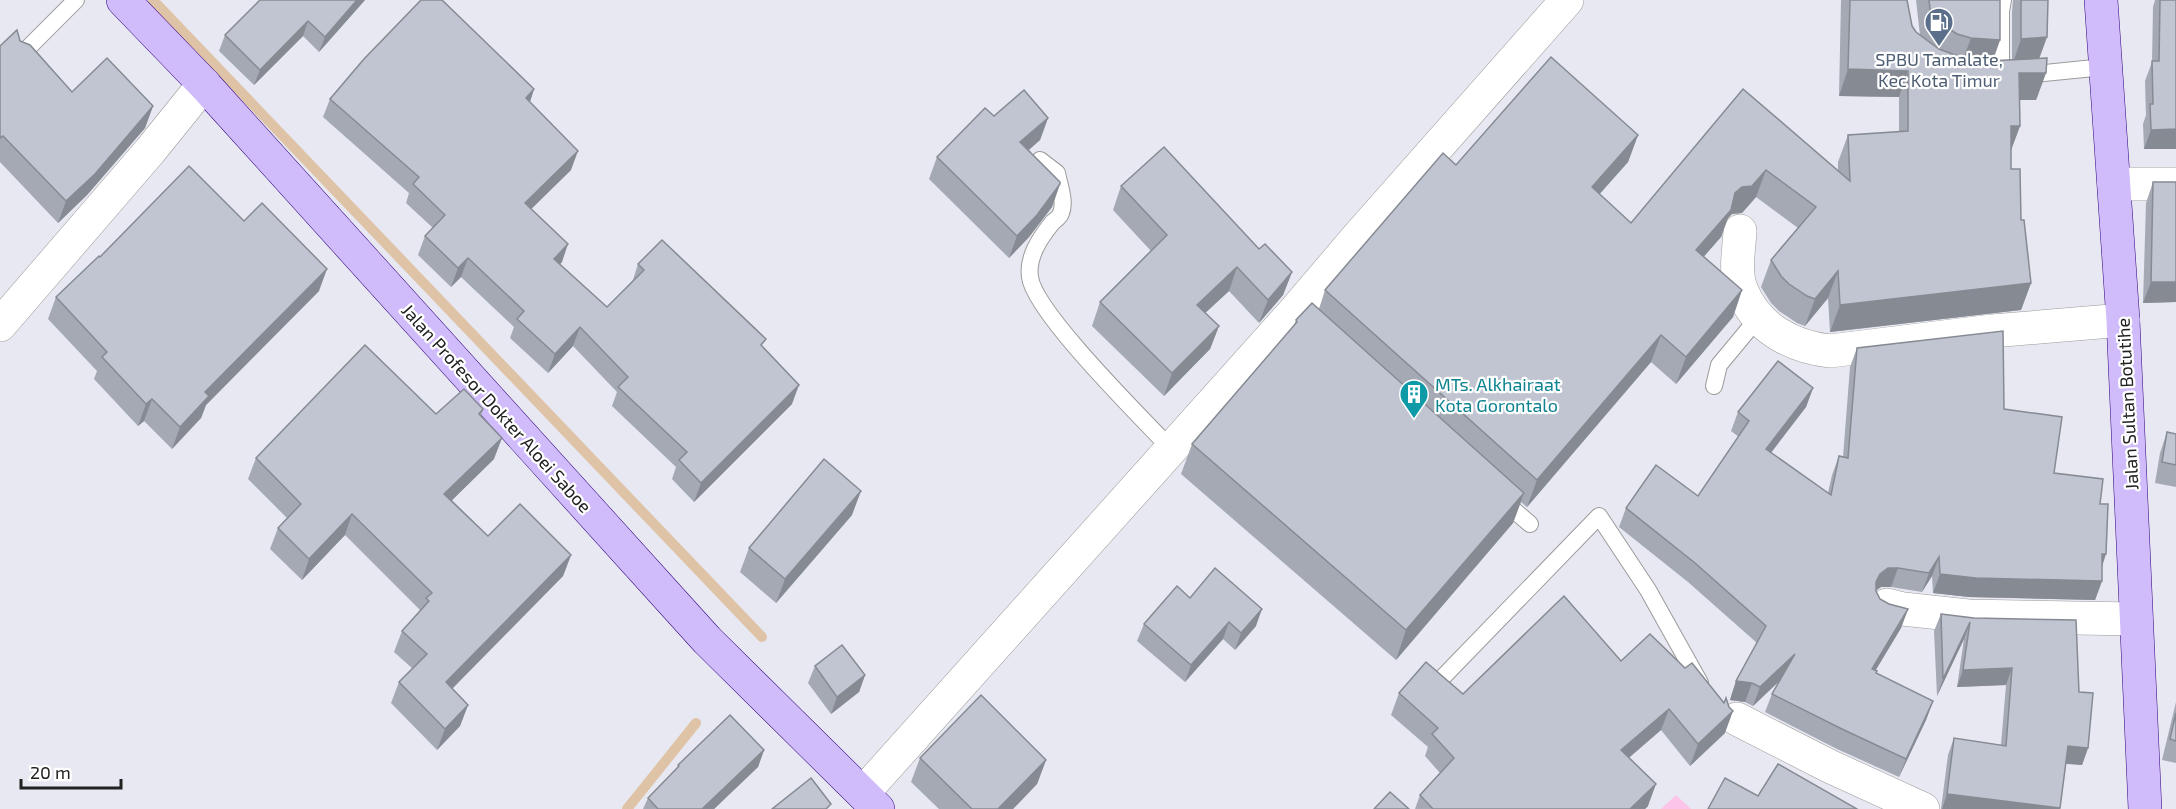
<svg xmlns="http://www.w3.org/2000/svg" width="2176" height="809" viewBox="0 0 2176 809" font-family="'Exo 2',sans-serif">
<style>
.park{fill:#fbc4e8}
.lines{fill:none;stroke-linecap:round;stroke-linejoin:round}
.stream{stroke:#dfc3a7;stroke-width:10}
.lane-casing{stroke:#9b9b9b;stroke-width:18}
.street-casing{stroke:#9b9b9b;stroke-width:34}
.secondary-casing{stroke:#31027d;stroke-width:34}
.lane{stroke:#fff;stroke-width:16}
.street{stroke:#fff;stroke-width:33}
.secondary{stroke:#d0bbfb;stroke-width:33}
.wall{fill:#a5a9b4}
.shaded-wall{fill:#868a92}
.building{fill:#c0c5d1;stroke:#868a92;stroke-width:1.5}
.labels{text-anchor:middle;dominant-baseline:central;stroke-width:4.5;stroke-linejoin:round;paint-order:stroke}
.service-label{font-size:18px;fill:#4e5e75;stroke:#fff}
.culture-label{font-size:18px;fill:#0d838f;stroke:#fff;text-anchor:start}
.street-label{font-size:18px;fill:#212121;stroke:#fff}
</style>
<rect width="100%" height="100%" fill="#e7e8f1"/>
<polygon class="park" points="1676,795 1691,809 1661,809"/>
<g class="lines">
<g class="stream">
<polyline points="153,0 762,637"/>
<polyline points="627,809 696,723"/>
</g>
<g class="lane-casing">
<g id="lane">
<polyline points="20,56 76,0"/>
<polyline points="2025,75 2104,67"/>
<polyline points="2001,77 2001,11 2003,0"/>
<path d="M1040 160 1057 173C1059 184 1066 202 1061 213 1060 217 1054 221 1052 223 1040 238 1027 257 1030 277 1034 312 1142 418 1171 449"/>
<polyline points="1714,386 1719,365 1758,318"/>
<polyline points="1501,499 1530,524"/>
<polyline points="1444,676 1599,516 1648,590 1700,683"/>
</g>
</g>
<g class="street-casing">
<g id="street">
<polyline points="2114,184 2176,184"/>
<path d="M1740 231C1739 250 1734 273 1742 291 1757 328 1792 347 1830 351L1992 331 2123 320"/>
<polyline points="0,325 150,151 204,84"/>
<polyline points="1887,605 1903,609 1968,616 2136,619"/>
<polyline points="1737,719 1829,766 1923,809"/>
<polyline points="863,793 1294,312 1356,239 1567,0"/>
</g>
</g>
<g class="secondary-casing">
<g id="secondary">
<polyline points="123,0 204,84 707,640 878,809"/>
<polyline points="2101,0 2123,320 2145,809"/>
</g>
</g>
<use href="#lane" class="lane"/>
<use href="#street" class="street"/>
<use href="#secondary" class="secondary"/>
</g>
<g class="wall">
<polygon points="365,0 319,52 303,36 254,85 219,51 225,35"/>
<polygon points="1841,0 1907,0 1912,26 1916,32 1920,35 1916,0 2000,0 2000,40 1993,61 2012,60 2012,12 2013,0 2048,0 2047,37 2039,59 2046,73 2036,100 2019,100 2020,126 2011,150 2011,169 2021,220 2031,283 2021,310 1830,332 1828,298 1805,326 1797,323 1779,311 1771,303 1761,287 1771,260 1798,228 1756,197 1742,213 1732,214 1728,218 1721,237 1703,257 1742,290 1733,317 1676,384 1651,362 1527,507 1521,502 1513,523 1396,660 1181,474 1192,444 1294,325 1296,320 1319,309 1325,290 1456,165 1638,135 1628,162 1599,194 1631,223 1743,89 1838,171 1838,162 1848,135 1899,132 1899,97 1839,96"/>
<polygon points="2155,0 2176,0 2176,149 2144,149 2143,124 2146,115 2145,81 2152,62 2153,7"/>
<polygon points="20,41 72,92 153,106 145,128 87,195 58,223 0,162 0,46"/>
<polygon points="534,89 530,102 571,170 531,209 562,262 560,264 607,307 632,283 638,264 763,348 792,404 694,502 672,479 676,467 612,406 617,392 573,346 548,373 510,338 514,327 461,277 451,287 418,255 425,236 433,228 406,203 409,193 323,117 330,99"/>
<polygon points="994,116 1048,118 1040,140 1028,150 1060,184 1052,207 1029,237 1009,258 929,179 937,157"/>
<polygon points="2153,182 2176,302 2143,303 2146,203"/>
<polygon points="1121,186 1259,249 1292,272 1283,295 1259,323 1229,291 1205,313 1219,326 1210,349 1164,396 1092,326 1100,302 1151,251 1113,210"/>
<polygon points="244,221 319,291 206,405 201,418 172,449 144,421 138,426 94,379 97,371 48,319 56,297 100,257"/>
<polygon points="1857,348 2004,409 2054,473 2100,504 2102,581 2095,600 1969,597 1933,593 1932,576 1922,592 1891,587 1881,587 1876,591 1880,599 1889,604 1908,609 1901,628 1875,671 1876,674 1933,701 1926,720 1899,777 1837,749 1765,712 1772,694 1779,681 1753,706 1745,702 1730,700 1736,681 1757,643 1688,582 1619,527 1626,508 1698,496 1739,437 1731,431 1738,412 1813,388 1806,407 1771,453 1828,493 1832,475 1839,456 1843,457 1850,367"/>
<polygon points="483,409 481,416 494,459 452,500 488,536 571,555 563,576 452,689 468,705 460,726 437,750 391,703 399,682 413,669 394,652 402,631 420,610 345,535 302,580 270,549 278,528 287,518 248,479 256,458 436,414"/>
<polygon points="2167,432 2176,434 2176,487 2155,483 2160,453"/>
<polygon points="852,515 776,603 740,572 749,548"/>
<polygon points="1190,598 1256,626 1235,650 1223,639 1185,682 1137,641 1144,624"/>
<polygon points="1941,614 1974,618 2079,692 2088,748 2082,765 2066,764 2060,809 1941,809 1948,755 1954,738 2001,745 2006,685 1957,687 1964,639 1937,696 1934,631"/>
<polygon points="1621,661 1725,733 1690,766 1661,730 1629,758 1648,806 1645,809 1415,809 1420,795 1440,773 1425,756 1428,747 1391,715 1399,693 1463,694"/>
<polygon points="815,666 865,675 859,692 831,714 808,683"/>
<polygon points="2176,702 2176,763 2162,760"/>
<polygon points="764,750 758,767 714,809 643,809 648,798 677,769 678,765"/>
<polygon points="920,758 1046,760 1037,784 1013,809 939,809 911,782"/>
</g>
<g class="shaded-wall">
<polygon points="357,0 365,0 319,52 325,37"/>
<polygon points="308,21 303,36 254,85 260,70"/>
<polygon points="2047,37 2037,64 2012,66 2021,39"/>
<polygon points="1971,38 2000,40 1990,67 1961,65"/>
<polygon points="1848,69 1908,71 1899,97 1839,96"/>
<polygon points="2019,73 2046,73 2036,100 2009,100"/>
<polygon points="534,89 528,108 526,98"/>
<polygon points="153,106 145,128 87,195 58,223 66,201"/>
<polygon points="1048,118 1040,140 1012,165 1020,142"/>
<polygon points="2011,126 2020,126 2010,153"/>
<polygon points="2176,129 2176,149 2144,149 2151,130"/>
<polygon points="1638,135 1628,162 1582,214 1592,187"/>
<polygon points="578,151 571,170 518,222 525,203"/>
<polygon points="1766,170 1756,197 1742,213 1732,214 1728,218 1721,237 1686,277 1696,250 1735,193"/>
<polygon points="1060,184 1052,207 1029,237 1009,258 1017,236"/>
<polygon points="568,244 562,262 548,277 554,259"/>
<polygon points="468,258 461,277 451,287 458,268"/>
<polygon points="1237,267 1229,291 1189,328 1197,305"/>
<polygon points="327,269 319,291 206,405 201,418 172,449 180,427 205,392"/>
<polygon points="1838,271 1828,298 1805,326 1815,299"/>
<polygon points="1292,272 1283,295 1259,323 1268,300"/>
<polygon points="2151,282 2176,282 2176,302 2143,303"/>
<polygon points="2031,283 2021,310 1830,332 1840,305"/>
<polygon points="1742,290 1733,317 1676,384 1686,357"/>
<polygon points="1219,326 1210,349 1164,396 1172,373"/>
<polygon points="580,327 573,346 548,373 555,354"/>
<polygon points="1661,335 1651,362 1527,507 1537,480"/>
<polygon points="799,385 792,404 694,502 701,483"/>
<polygon points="1813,388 1806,407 1759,468 1766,449"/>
<polygon points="152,399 144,421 138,426 146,404"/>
<polygon points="502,438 494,459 437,515 444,494"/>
<polygon points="861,491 852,515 776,603 785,579"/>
<polygon points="1524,493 1513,523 1396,660 1406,630"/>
<polygon points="352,514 345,535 302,580 309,559"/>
<polygon points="2102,554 2106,554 2100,573"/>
<polygon points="571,555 563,576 438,703 446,682"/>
<polygon points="1939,557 1932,576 1922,592 1929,573"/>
<polygon points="1888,568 1898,568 1891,587 1881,587 1873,592 1876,582 1880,574"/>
<polygon points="1940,574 2102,581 2095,600 1969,597 1933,593"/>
<polygon points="1262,609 1256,626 1235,650 1241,633"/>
<polygon points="1908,609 1901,628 1865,688 1872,669"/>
<polygon points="1229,622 1223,639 1185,682 1191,665"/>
<polygon points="1970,622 1964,639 1937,696 1943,679"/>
<polygon points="1795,654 1788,673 1753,706 1760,687"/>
<polygon points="2012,668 2006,685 1957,687 1963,670"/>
<polygon points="865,675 859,692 831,714 837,697"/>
<polygon points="1736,681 1752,683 1745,702 1730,700"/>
<polygon points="1933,701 1926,720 1899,777 1906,759"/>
<polygon points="468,705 460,726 437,750 445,729"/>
<polygon points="1669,709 1661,730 1613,771 1621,750"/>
<polygon points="1733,711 1725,733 1690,766 1698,744"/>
<polygon points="2068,746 2088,748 2082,765 2061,763"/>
<polygon points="764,750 758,767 714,809 702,809"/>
<polygon points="1046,760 1037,784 1013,809 998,809"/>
<polygon points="1656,784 1648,806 1645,809 1630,809"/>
<polygon points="1947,794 2060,808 2060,809 1942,809"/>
</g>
<g class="building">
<polygon points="260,0 357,0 325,37 308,21 260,70 225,35"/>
<polygon points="421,0 442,0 534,89 526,98 578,151 525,203 568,244 554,259 607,307 644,270 638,264 662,240 766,339 761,345 799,385 701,483 679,460 687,452 618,387 628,377 580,327 555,354 517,319 524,311 468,258 458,268 425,236 445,215 413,184 419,177 330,99 364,59"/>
<polygon points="1850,0 1907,0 1912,26 1916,32 1939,49 1966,59 1987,61 2047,58 2046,73 2019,73 2020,126 2011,126 2011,169 2020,169 2021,220 2024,220 2031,283 1840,305 1838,271 1815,299 1807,296 1789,284 1781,276 1771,260 1816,207 1766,170 1752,186 1742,187 1735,193 1731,210 1696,250 1742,290 1686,357 1661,335 1537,480 1325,290 1443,153 1456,165 1551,57 1638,135 1592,187 1631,223 1743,89 1850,181 1848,135 1908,131 1908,71 1848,69"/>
<polygon points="1929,0 2000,0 2000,40 1971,38 1957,34 1931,17"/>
<polygon points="2021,0 2048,0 2047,37 2021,39"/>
<polygon points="2160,0 2176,0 2176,129 2151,130 2150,104 2153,104 2152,61 2159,61"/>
<polygon points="17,30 20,41 30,45 72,92 107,58 153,106 95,174 66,201 3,136 0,138 0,46"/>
<polygon points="1024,90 1048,118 1020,142 1060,182 1060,184 1037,215 1017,236 937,157 985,108 994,116"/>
<polygon points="1164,147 1259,249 1265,244 1292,272 1268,300 1237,267 1197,305 1219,326 1172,373 1100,302 1167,235 1121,186"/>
<polygon points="189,166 244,221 262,203 327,269 205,392 209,396 180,427 152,399 146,404 102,357 107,352 56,297 99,256 100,257"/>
<polygon points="2153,182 2176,182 2176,282 2151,282"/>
<polygon points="1312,303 1524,493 1406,630 1192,444 1297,322 1296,320"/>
<polygon points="2003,331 2004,409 2062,417 2054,473 2103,479 2100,504 2108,504 2106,554 2102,554 2102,581 1976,578 1940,574 1939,557 1929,573 1898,568 1888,568 1880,574 1876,582 1876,591 1880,599 1889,604 1908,609 1872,669 1877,671 1876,673 1933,701 1906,759 1844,730 1772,694 1795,654 1760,687 1752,683 1736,681 1766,626 1695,563 1626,508 1656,465 1698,496 1749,421 1738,412 1778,361 1813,388 1766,449 1831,495 1839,456 1848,458 1857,348"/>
<polygon points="365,345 436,414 464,389 483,409 479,414 502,438 444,494 488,536 520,504 571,555 446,682 468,705 445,729 399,682 427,654 402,631 429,601 426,598 432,593 352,514 309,559 278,528 301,504 256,458"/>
<polygon points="2167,432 2176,434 2176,465 2162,462"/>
<polygon points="824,459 861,491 785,579 749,548"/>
<polygon points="1215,568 1262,609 1241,633 1229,622 1191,665 1144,624 1177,586 1190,598"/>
<polygon points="1564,596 1621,661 1650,634 1685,668 1692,663 1724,703 1726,698 1729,707 1733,711 1698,744 1669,709 1621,750 1656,784 1630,809 1433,809 1420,795 1454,758 1432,734 1438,728 1399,693 1426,662 1463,694"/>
<polygon points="1941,614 1974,618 2076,620 2079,692 2093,693 2088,748 2068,746 2060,808 1947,794 1954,738 2006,746 2012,668 1963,670 1970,622 1943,679"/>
<polygon points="842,645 865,675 837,697 815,666"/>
<polygon points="981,695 1046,760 998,809 972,809 920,758"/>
<polygon points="2176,713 2176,741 2170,739"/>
<polygon points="730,715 764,750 702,809 658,809 648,798 679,766 678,765"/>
<polygon points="1778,764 1857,809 1708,809 1725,778 1758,796"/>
<polygon points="811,778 831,804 826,809 772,809"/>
<polygon points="1390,792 1409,809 1374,809"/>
</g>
<defs>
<g id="fuel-pin" transform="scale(1.5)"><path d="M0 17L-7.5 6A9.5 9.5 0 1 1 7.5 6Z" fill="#5c6f8a" stroke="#fff"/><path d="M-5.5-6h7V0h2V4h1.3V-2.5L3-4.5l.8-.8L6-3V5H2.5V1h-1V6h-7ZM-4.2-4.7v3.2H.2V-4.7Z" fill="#fff"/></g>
<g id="building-pin" transform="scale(1.5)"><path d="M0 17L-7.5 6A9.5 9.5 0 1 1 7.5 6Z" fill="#0f9aa8" stroke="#fff"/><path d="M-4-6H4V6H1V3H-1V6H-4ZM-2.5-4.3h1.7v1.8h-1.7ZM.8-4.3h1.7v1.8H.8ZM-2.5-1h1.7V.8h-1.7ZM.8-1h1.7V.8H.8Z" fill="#fff"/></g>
</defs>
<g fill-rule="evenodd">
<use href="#fuel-pin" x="1939" y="22"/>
<use href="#building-pin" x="1414" y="394"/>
</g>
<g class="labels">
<g class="service-label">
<text x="1939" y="59">SPBU Tamalate,<tspan x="1939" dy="21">Kec Kota Timur</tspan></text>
</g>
<g class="culture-label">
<text x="1435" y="384">MTs. Alkhairaat<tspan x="1435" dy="21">Kota Gorontalo</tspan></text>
</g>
<g class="street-label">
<text transform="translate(2127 404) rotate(-93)">Jalan Sultan Botutihe</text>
<text transform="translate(497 408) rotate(48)">Jalan Profesor Dokter Aloei Saboe</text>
</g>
</g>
<path d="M21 779v9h100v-9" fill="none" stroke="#212121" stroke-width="3"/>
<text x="30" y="779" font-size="18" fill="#212121" stroke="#ffffff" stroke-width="4.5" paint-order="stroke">20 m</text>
</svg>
